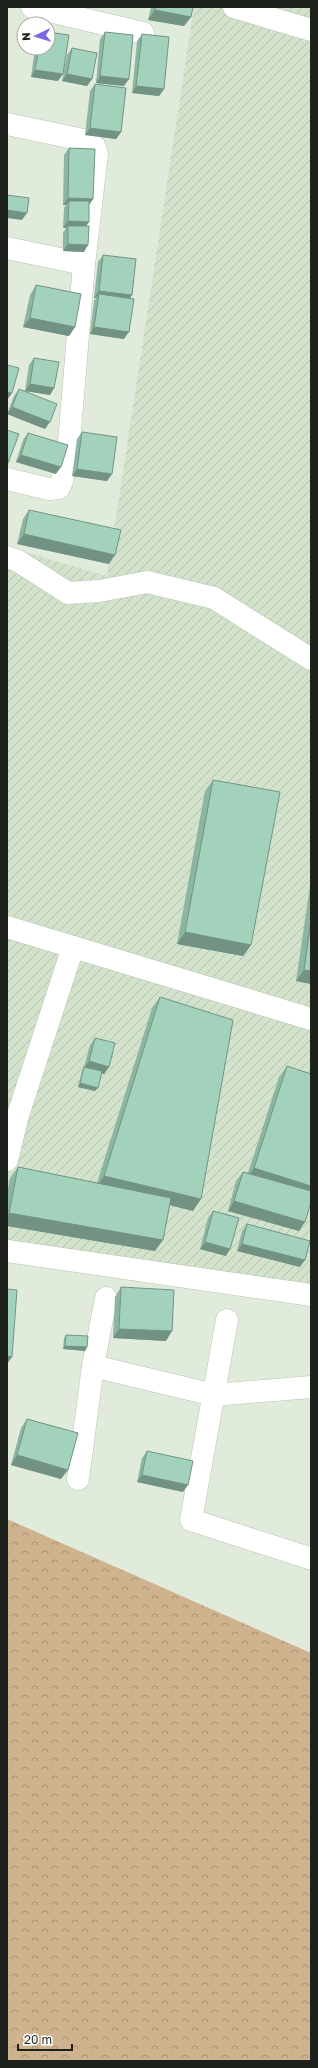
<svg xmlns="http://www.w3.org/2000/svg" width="318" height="2068" viewBox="0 0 318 2068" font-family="'Golos Text',sans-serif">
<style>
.industrial{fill:url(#industrial-furrows)}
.forest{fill:url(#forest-crowns)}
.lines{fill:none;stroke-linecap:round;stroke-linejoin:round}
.minor-casing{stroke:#b9c3b3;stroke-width:23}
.minor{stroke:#fff;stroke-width:22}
.wall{fill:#8cb5a2}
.shaded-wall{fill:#729384}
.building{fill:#a3d2bc;stroke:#729384}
</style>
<defs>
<pattern id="industrial-furrows" width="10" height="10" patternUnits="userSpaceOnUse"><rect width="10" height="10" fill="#d3e2cb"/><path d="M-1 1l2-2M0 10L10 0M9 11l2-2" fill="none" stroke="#b5c2ae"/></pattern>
<pattern id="forest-crowns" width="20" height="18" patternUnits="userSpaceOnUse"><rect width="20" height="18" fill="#cfb38f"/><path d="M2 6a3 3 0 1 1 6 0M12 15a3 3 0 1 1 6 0" fill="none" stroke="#a79174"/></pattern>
</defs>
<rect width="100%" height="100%" fill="#e1ebdb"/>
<polygon class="industrial" points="194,7 311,7 311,1300 7,1257 7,547 107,576"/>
<polygon class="forest" points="7,1519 311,1653 311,2061 7,2061"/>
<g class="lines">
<g class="minor-casing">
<g id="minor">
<polyline points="32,7 143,33"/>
<polyline points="234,7 311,30"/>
<polyline points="7,124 88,141 95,147 97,154 84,264 68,454 62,481 59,488 49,489 7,479"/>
<polyline points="7,248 84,264"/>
<polyline points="7,557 18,561 68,593 99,591 147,582 214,598 311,659"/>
<polyline points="7,927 311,1019"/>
<polyline points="7,1160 18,1115 73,947"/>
<polyline points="7,1251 311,1295"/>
<polyline points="227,1320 191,1520 309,1558"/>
<polyline points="93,1366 214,1395 311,1387"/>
<polyline points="78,1479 93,1366 106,1298"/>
</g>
</g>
<use href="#minor" class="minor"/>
</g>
<g class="wall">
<polygon points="151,7 193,7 191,17 184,26 148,20"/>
<polygon points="105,32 124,86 96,83 100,39"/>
<polygon points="142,34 164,89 159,96 132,93 137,41"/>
<polygon points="35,48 48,48 58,81 31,77"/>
<polygon points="72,48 92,79 87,86 62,81 67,55"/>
<polygon points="95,84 121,132 116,139 85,135 90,91"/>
<polygon points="69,148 93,199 89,205 89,222 86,226 84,252 63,251 63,233 66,228 63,228 64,208 66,205 63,205 64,155"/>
<polygon points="103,255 132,295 130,298 124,339 90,334 94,301 96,298 94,298 98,262"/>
<polygon points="36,285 75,327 69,336 23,327 30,295"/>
<polygon points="34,358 54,388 50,395 25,391 29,365"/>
<polygon points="19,389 45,429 7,414 14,396"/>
<polygon points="82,432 107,481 72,476 77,439"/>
<polygon points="28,433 56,474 16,462 23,440"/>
<polygon points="29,510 109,564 17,544 23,519"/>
<polygon points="213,780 251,945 243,956 177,944 205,791"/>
<polygon points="311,879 311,984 296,981"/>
<polygon points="160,997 193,1211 170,1205 155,1251 7,1226 7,1193 10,1178 18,1167 97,1183 152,1008"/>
<polygon points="95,1038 109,1067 104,1074 101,1073 95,1091 78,1087 82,1071 84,1067 90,1045"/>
<polygon points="287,1066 299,1231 228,1211 236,1181 243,1172 248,1173 279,1077"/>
<polygon points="213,1211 226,1256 200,1249 208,1218"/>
<polygon points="247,1224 300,1267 237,1251 242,1231"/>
<polygon points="121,1287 166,1341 113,1338 115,1297"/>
<polygon points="66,1335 87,1347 85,1351 63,1349 64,1338"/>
<polygon points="27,1419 61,1479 11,1465 21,1428"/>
<polygon points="147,1451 183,1492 137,1482 142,1458"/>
</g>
<g class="shaded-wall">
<polygon points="155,10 191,17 184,26 148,20"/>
<polygon points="35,70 63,74 58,81 31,77"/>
<polygon points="67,74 92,79 87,86 62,81"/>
<polygon points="100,76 129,79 124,86 96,83"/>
<polygon points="136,86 164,89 159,96 132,93"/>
<polygon points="90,128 121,132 116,139 85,135"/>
<polygon points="68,198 93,199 88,206 69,201 66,205 63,205"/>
<polygon points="7,210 27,213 22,220 7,218"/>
<polygon points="68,221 89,222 84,229 68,226 66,228 63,228"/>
<polygon points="68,244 88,245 84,252 63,251"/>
<polygon points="99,291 132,295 127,302 99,294 96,298 94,298"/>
<polygon points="30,318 75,327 69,336 23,327"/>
<polygon points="94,327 129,332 124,339 90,334"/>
<polygon points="30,384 54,388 50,395 25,391"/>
<polygon points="7,392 12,393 7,400"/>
<polygon points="12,407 50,422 45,429 7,414"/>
<polygon points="21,455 61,467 56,474 16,462"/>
<polygon points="77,469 112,474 107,481 72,476"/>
<polygon points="24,534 115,555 109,564 17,544"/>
<polygon points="185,932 251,945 243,956 177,944"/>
<polygon points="304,970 311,971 311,984 296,981"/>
<polygon points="89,1061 109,1067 104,1074 84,1068"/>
<polygon points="80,1083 98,1088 95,1091 78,1087"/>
<polygon points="254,1168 311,1186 311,1200 246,1179"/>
<polygon points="104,1176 201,1199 193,1211 96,1187"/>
<polygon points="234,1201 305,1222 299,1231 228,1211"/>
<polygon points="9,1213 163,1240 155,1251 7,1226 7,1216"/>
<polygon points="205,1242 230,1249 226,1256 200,1249"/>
<polygon points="242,1244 305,1260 300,1267 237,1251"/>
<polygon points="119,1329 172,1331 166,1341 113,1338"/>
<polygon points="65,1346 87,1347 85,1351 63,1349"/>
<polygon points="7,1356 12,1357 7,1364"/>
<polygon points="17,1455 68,1470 61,1479 11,1465"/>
<polygon points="142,1475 188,1485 183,1492 137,1482"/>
</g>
<g class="building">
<polygon points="156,7 193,7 191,17 155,10"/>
<polygon points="48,32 69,35 63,74 35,70 39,48 48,48"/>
<polygon points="105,32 133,35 129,79 100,76"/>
<polygon points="142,34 169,37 164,89 136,86"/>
<polygon points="72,48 97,53 92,79 67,74"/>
<polygon points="95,84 126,88 121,132 90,128"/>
<polygon points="69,148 95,149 93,199 68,198"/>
<polygon points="7,195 29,198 27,213 7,210"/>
<polygon points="69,201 89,201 89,222 68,221"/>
<polygon points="68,226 89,226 88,245 68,244"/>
<polygon points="103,255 136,259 132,295 99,291"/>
<polygon points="36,285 81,294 75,327 30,318"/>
<polygon points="99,294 134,299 129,332 94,327"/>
<polygon points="34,358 59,362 54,388 30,384"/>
<polygon points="7,365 19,368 12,393 7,392"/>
<polygon points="19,389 57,404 50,422 12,407"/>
<polygon points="7,430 19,434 8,463 7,463"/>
<polygon points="82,432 117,437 112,474 77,469"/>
<polygon points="28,433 68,445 61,467 21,455"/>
<polygon points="29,510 121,530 115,555 24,534"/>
<polygon points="213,780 280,792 251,945 185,932"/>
<polygon points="311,920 311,971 304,970"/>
<polygon points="160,997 233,1020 201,1199 104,1176"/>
<polygon points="95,1038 115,1043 109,1067 89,1061"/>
<polygon points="287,1066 311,1074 311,1186 254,1168"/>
<polygon points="84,1067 102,1071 98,1088 80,1083"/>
<polygon points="18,1167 171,1198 163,1240 9,1213"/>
<polygon points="243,1172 311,1191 311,1202 305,1222 234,1201"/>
<polygon points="213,1211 239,1218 230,1249 205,1242"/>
<polygon points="247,1224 310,1241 305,1260 242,1244"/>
<polygon points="121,1287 174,1290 172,1331 119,1329"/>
<polygon points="7,1289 17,1290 12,1357 7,1356"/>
<polygon points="66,1335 88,1336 87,1347 65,1346"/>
<polygon points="27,1419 78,1433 68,1470 17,1455"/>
<polygon points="147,1451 193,1461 188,1485 142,1475"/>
</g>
<rect width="318" height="2068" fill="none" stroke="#1e221c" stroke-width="16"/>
<g transform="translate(36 36) rotate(266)"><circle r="19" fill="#ffffff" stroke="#a5a7a4"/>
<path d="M0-3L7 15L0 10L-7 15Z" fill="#7c67e2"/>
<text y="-6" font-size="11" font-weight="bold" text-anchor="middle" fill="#1e221c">N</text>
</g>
<path d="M18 2044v6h54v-6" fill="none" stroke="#1e221c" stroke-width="2"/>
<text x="24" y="2044" font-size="12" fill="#1e221c" stroke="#ffffff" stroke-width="3" paint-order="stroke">20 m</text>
</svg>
